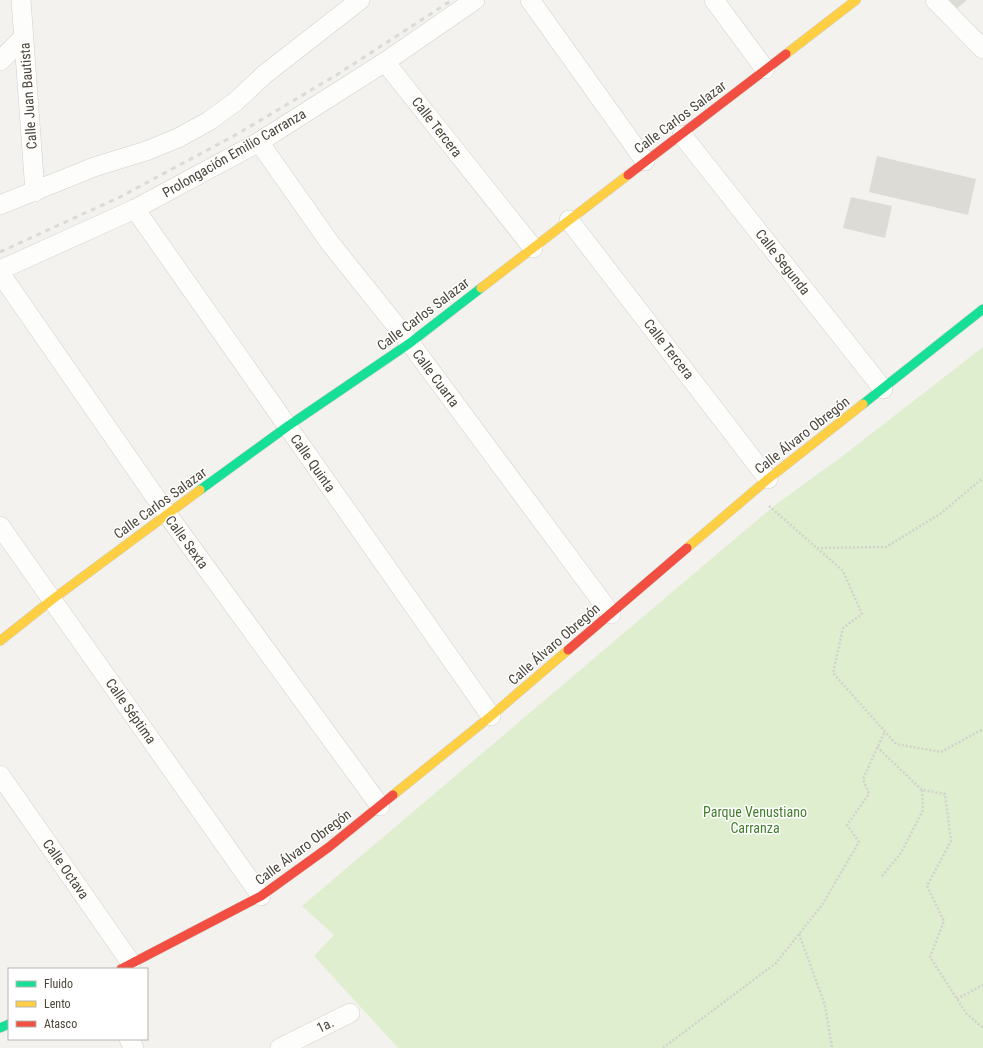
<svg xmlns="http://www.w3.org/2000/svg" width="983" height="1048" viewBox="0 0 983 1048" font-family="'Roboto Condensed',sans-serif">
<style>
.green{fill:#deeece}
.building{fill:#dddbd6}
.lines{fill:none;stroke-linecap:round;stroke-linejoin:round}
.street-casing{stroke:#d1d0cb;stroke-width:20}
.fast-casing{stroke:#d2d0c4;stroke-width:10}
.slow-casing{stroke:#d2d0c4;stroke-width:10}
.jam-casing{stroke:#d2d0c4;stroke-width:10}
.path{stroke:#d3d2cc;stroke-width:2.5;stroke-dasharray:2 2;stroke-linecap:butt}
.street{stroke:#fdfdfc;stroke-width:19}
.fast{stroke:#16e098;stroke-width:9}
.slow{stroke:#ffcf43;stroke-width:9}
.jam{stroke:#f24e42;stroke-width:9}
.rail{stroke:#dadada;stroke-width:3;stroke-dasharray:5 5;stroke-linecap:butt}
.labels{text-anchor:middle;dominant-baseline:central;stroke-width:3;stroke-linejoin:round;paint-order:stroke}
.street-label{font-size:14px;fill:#4a4538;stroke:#fff}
.park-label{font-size:14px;fill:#417e2a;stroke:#fff}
</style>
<rect width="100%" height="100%" fill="#f3f2ee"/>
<polygon class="green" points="983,347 983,1048 398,1048 314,956 334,935 302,906 775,505 840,458"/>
<g class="building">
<polygon points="945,0 967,0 954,11"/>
<polygon points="877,156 976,179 968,215 869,192"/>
<polygon points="851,197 892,206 885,238 843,228"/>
</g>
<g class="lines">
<g class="street-casing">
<g id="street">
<polyline points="21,0 35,192"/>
<polyline points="530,0 645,161"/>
<polyline points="714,0 765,69"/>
<polyline points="935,0 983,49"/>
<polyline points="0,61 23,38"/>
<polyline points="385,62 533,248"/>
<polyline points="682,135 883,389"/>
<polyline points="259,142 330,243 410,343 611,614"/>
<polyline points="0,205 94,167 146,151 178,138 209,121 235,102 265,74 360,0"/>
<polyline points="135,209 491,716"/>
<polyline points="569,220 768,479"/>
<polyline points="0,270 135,209 259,142 385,62 475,0"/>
<polyline points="0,273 167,514 380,806"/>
<polyline points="0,526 261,896"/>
<polyline points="0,775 131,963"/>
<polyline points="129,1039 134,1048"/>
<polyline points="280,1048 350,1013"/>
</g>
</g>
<g class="fast-casing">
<g id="fast">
<polyline points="863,404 983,309"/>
<polyline points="200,490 288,426 410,343 481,288"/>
<polyline points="0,1028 9,1024"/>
</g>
</g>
<g class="slow-casing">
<g id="slow">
<polyline points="786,54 856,0"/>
<polyline points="481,288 628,175"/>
<polyline points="687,548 768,479 863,404"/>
<polyline points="0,641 53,599 200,490"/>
<polyline points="393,795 491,716 568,650"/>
</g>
</g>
<g class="jam-casing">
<g id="jam">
<polyline points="628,175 786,54"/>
<polyline points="568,650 687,548"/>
<polyline points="121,969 261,896 329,847 393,795"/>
</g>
</g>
<g class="path">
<polyline points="769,506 843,571 862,614 843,628 833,673 896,744 941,752 983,729"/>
<polyline points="817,548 886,547 940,514 983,478"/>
<polyline points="877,747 922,790 945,794 951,841 927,886 944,921 930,957 966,1013 983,1028"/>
<polyline points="882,876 901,853 923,810 922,790"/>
<polyline points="799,934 825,1005 832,1048"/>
<polyline points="957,999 983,985"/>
<polyline points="663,1048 776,963 822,905 859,842 847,825 869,794 863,779 885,731"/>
</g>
<use href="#street" class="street"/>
<use href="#fast" class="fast"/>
<use href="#slow" class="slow"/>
<use href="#jam" class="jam"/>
<polyline class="rail" points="0,252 120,197 239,133 338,74 452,0"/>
</g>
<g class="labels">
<g class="street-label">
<text transform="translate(28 96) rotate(-94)">Calle Juan Bautista</text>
<text transform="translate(680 117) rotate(-37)">Calle Carlos Salazar</text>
<text transform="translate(437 127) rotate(52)">Calle Tercera</text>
<text transform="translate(234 153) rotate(-30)">Prolongación Emilio Carranza</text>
<text transform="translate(783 262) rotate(52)">Calle Segunda</text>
<text transform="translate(423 314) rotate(-37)">Calle Carlos Salazar</text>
<text transform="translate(669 349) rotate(52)">Calle Tercera</text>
<text transform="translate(436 378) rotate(53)">Calle Cuarta</text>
<text transform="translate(802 435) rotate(-38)">Calle Álvaro Obregón</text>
<text transform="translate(313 463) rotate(55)">Calle Quinta</text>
<text transform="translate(160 503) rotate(-36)">Calle Carlos Salazar</text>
<text transform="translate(187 542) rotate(54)">Calle Sexta</text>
<text transform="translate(554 644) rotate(-41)">Calle Álvaro Obregón</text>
<text transform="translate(131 711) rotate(55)">Calle Séptima</text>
<text transform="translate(303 847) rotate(-37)">Calle Álvaro Obregón</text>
<text transform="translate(66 869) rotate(55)">Calle Octava</text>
<text transform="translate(325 1025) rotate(-26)">1a.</text>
</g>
<g class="park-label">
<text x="755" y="812">Parque Venustiano<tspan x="755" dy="16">Carranza</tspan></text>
</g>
</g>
<rect x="8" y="968" width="140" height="72" fill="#ffffff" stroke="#b7b5af"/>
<rect x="16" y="981" width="20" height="6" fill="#16e098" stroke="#b7b5af"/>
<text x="44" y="988" font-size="12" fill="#4a4538">Fluido</text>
<rect x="16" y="1001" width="20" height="6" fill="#ffcf43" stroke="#b7b5af"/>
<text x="44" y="1008" font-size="12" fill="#4a4538">Lento</text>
<rect x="16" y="1021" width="20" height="6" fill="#f24e42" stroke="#b7b5af"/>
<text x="44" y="1028" font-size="12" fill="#4a4538">Atasco</text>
</svg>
